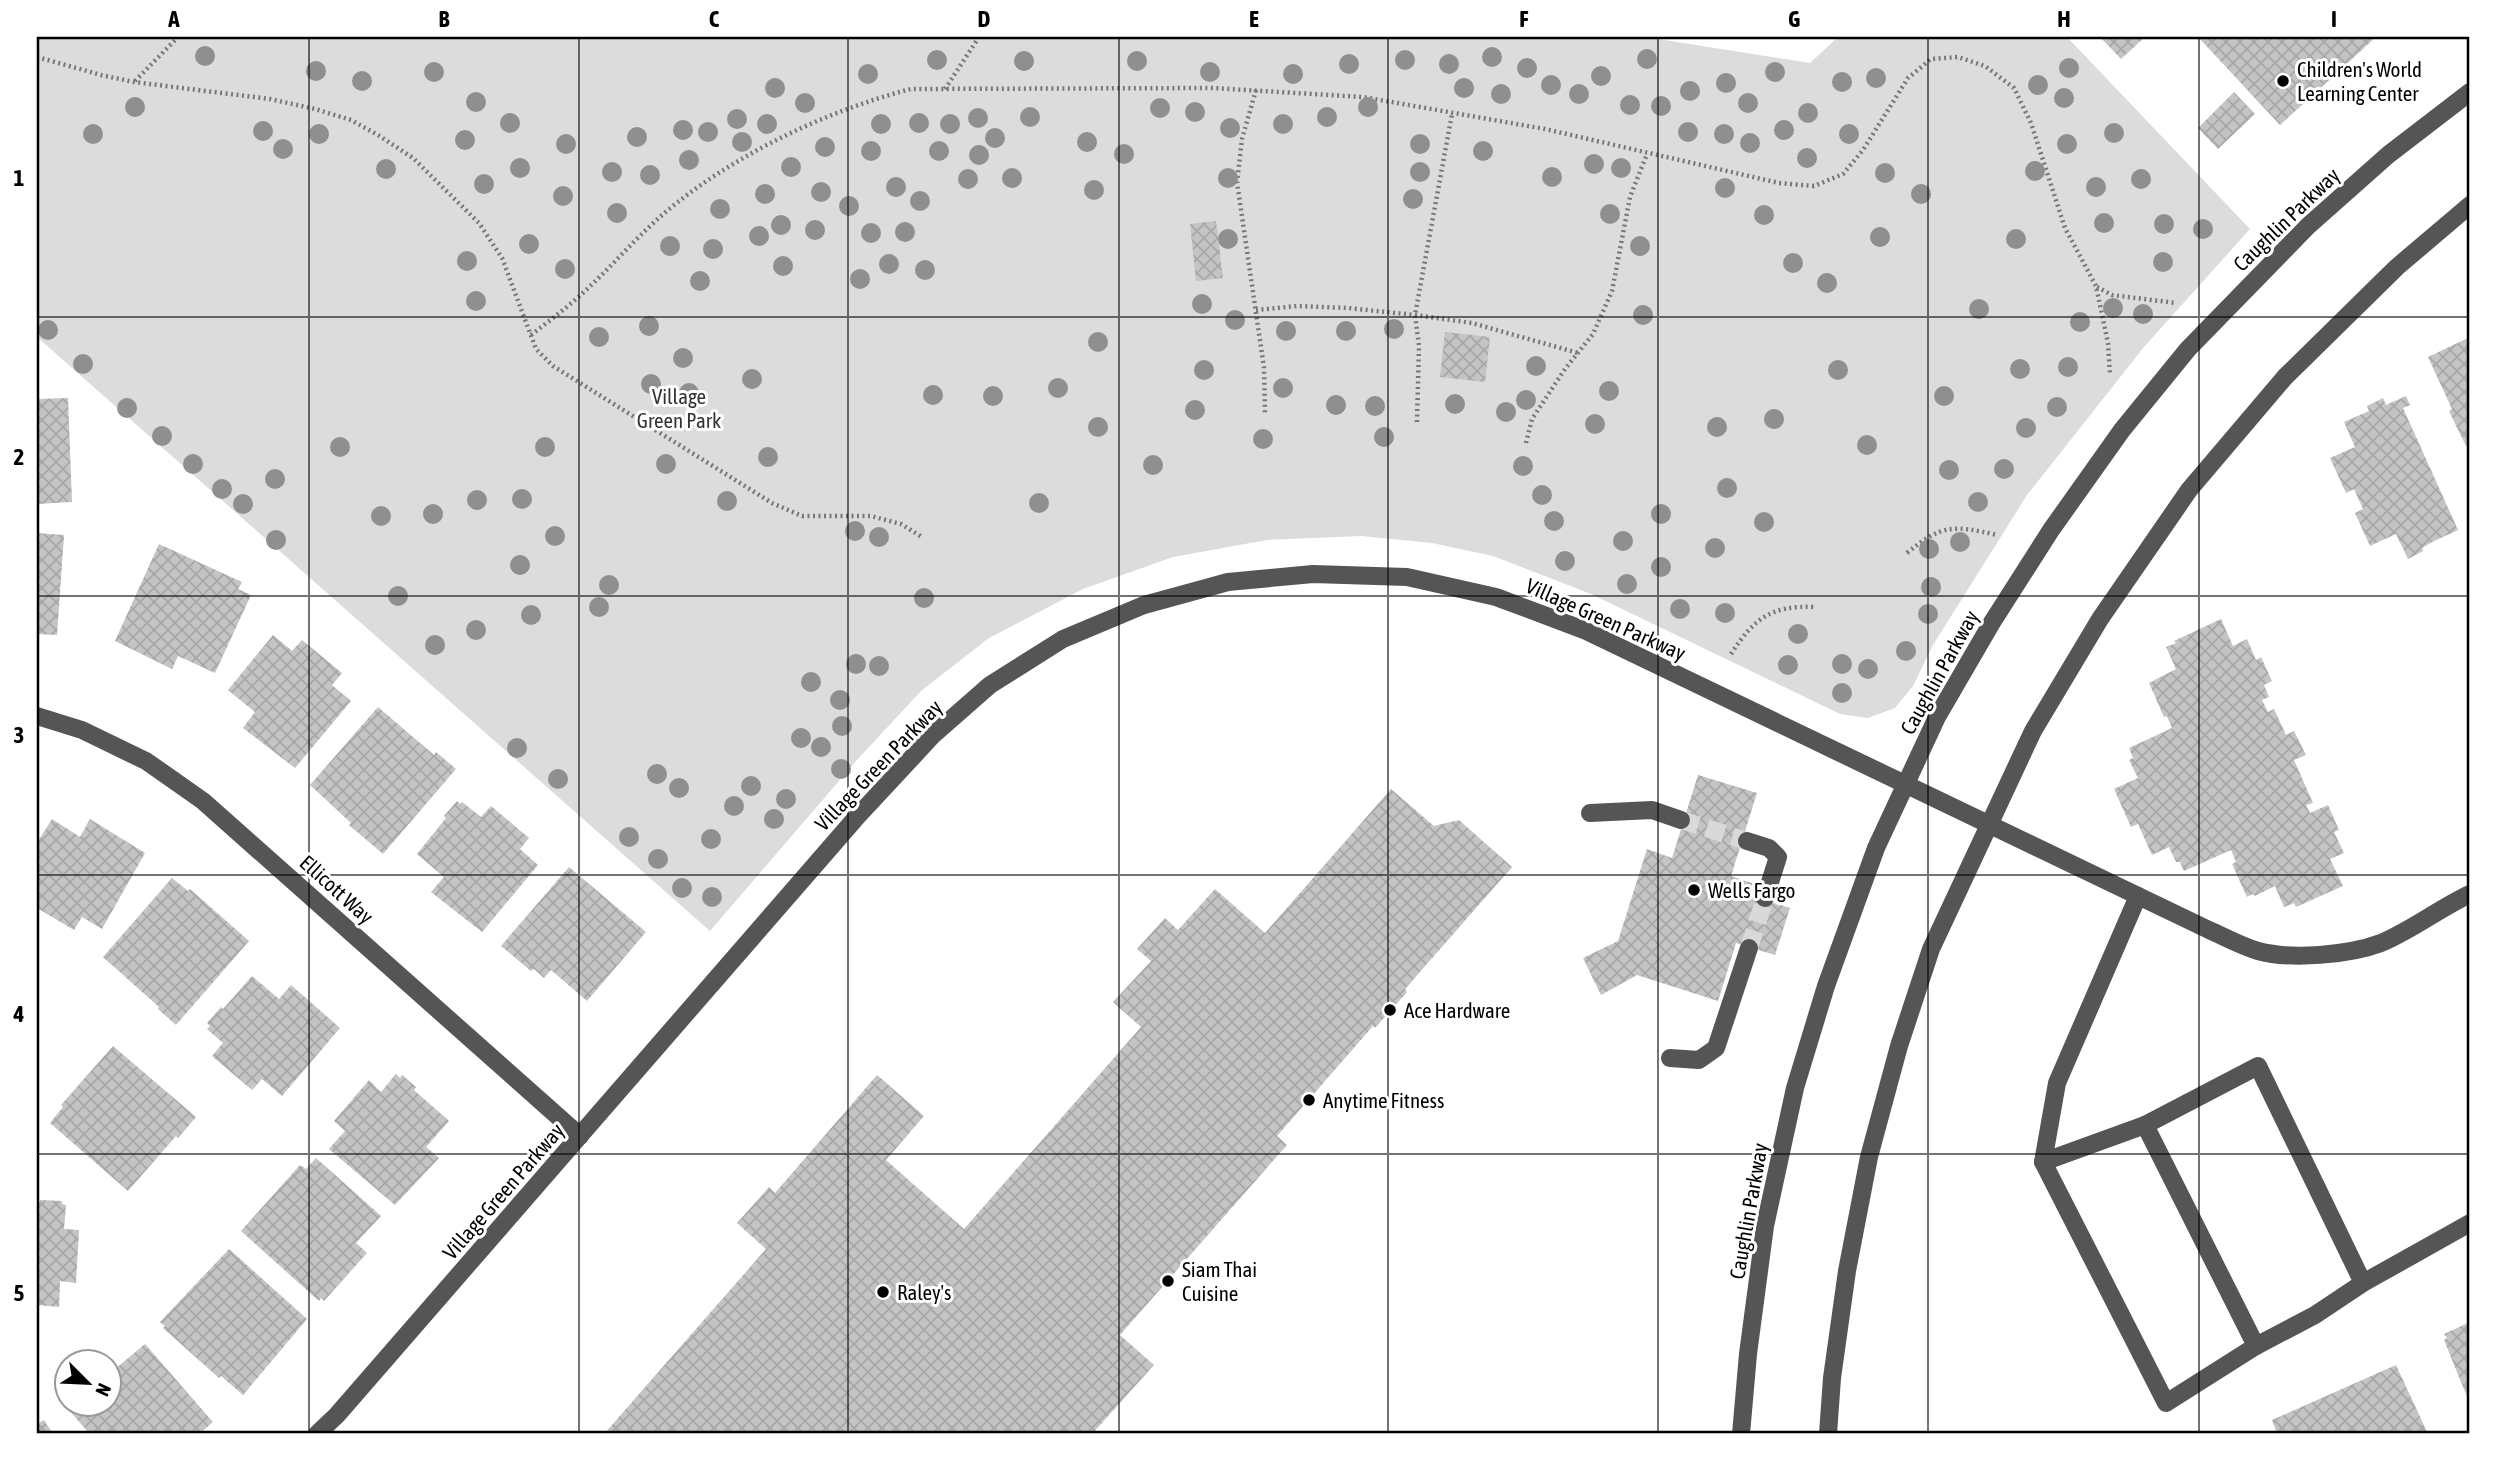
<svg xmlns="http://www.w3.org/2000/svg" width="2507" height="1471" viewBox="0 0 2507 1471" font-family="'Asap Condensed',sans-serif">
<style>
.green{fill:#dcdcdc}
.building{fill:url(#building-cross-hatch)}
.lines{fill:none;stroke-linecap:round;stroke-linejoin:round}
.minor-tunnel{stroke:#d9d9d9;stroke-width:18;stroke-dasharray:18 9;stroke-linecap:butt}
.path{stroke:#777;stroke-width:4.5;stroke-dasharray:2 3.5;stroke-linecap:butt}
.minor{stroke:#555;stroke-width:18}
.tree{fill:#8f8f8f}
.grid{fill:none;stroke:#000;stroke-width:2;stroke-opacity:0.55}
.poi-dot{fill:#000;stroke:#fff;stroke-width:2.5}
.labels{text-anchor:middle;dominant-baseline:central;stroke-width:6;stroke-linejoin:round;paint-order:stroke}
.poi-label{font-size:21px;fill:#000;stroke:#fff;text-anchor:start}
.street-label{font-size:21px;fill:#000;stroke:#fff}
.park-label{font-size:21px;fill:#333;stroke:#fff}
.neatline{fill:none;stroke:#000;stroke-width:2.5}
.grid-label{font-size:23px;text-anchor:middle;font-weight:bold;fill:#000}
</style>
<defs>
<pattern id="building-cross-hatch" width="8" height="8" patternUnits="userSpaceOnUse" patternTransform="scale(1.75)"><rect width="8" height="8" fill="#c4c4c4"/><path d="M0 0l8 8M0 8l8-8" fill="none" stroke="#a7a7a7"/></pattern>
</defs>
<rect width="100%" height="100%" fill="#fff"/>
<polygon class="green" points="37,37 1645,37 1810,63 1838,37 2067,37 2250,229 2144,347 2027,495 1933,645 1913,686 1895,708 1868,718 1840,714 1591,594 1493,556 1432,543 1361,536 1267,540 1173,557 1083,589 989,638 921,691 857,760 710,931 37,337"/>
<g class="building">
<polygon points="2100,37 2145,37 2121,59"/>
<polygon points="2198,37 2376,37 2280,125"/>
<polygon points="2234,92 2255,114 2218,149 2198,128"/>
<polygon points="1216,221 1223,278 1196,281 1190,224"/>
<polygon points="1445,332 1490,337 1485,382 1440,377"/>
<polygon points="2470,337 2470,449 2468,445 2466,446 2449,411 2452,409 2428,357"/>
<polygon points="2406,396 2410,405 2403,408 2458,530 2432,542 2422,548 2423,551 2408,559 2396,534 2370,546 2355,513 2363,509 2354,489 2346,493 2330,458 2355,447 2344,422 2369,411 2367,406 2383,398 2386,405"/>
<polygon points="68,398 72,502 37,504 37,399"/>
<polygon points="37,533 64,535 57,635 37,634"/>
<polygon points="159,544 242,582 238,589 251,595 215,673 178,656 172,669 115,641"/>
<polygon points="2221,619 2233,646 2247,639 2256,660 2261,657 2272,681 2264,685 2269,697 2262,700 2268,712 2274,709 2286,735 2294,731 2306,755 2294,760 2313,803 2306,805 2310,813 2328,805 2339,830 2334,832 2344,853 2330,859 2343,886 2296,907 2294,903 2284,907 2275,886 2255,896 2253,894 2247,897 2232,864 2236,862 2231,850 2184,871 2180,862 2176,862 2169,847 2152,855 2138,824 2131,827 2114,789 2138,778 2129,760 2133,758 2129,748 2172,728 2167,716 2164,717 2149,683 2176,669 2166,647 2176,643 2174,641"/>
<polygon points="273,635 292,651 302,640 342,673 332,685 351,701 295,768 243,728 255,712 228,690"/>
<polygon points="378,707 434,755 436,752 456,769 383,854 349,825 351,823 310,785"/>
<polygon points="1698,775 1757,793 1731,876 1755,884 1751,896 1790,908 1775,955 1736,943 1718,1001 1637,975 1601,995 1583,958 1618,941 1647,849 1672,858"/>
<polygon points="1391,789 1434,826 1459,820 1512,867 1405,989 1407,992 1375,1028 1373,1026 1277,1136 1287,1145 1120,1335 1154,1365 1092,1434 604,1434 766,1249 737,1223 769,1187 775,1193 877,1075 924,1116 886,1160 964,1229 1141,1027 1113,1002 1151,961 1137,949 1165,918 1178,930 1215,889 1265,933"/>
<polygon points="457,801 460,804 462,802 481,817 491,806 529,838 520,849 538,865 482,932 431,892 444,877 417,854 446,818 444,816"/>
<polygon points="52,819 80,837 90,819 145,853 102,929 82,917 74,930 37,908 37,843"/>
<polygon points="569,867 646,932 587,1001 551,970 544,978 534,969 531,971 501,946"/>
<polygon points="172,878 188,891 190,889 249,941 176,1025 158,1009 159,1007 103,957"/>
<polygon points="252,976 279,999 291,985 340,1028 282,1096 262,1079 252,1090 212,1056 223,1043 207,1029 210,1026 207,1023 221,1007 223,1009"/>
<polygon points="113,1046 196,1117 178,1138 176,1136 128,1191 50,1123 63,1107 61,1105"/>
<polygon points="396,1074 400,1078 402,1075 416,1087 414,1090 449,1121 426,1147 439,1158 395,1205 329,1149 345,1131 334,1121 369,1080 381,1092"/>
<polygon points="316,1158 381,1216 356,1243 367,1253 324,1301 321,1298 319,1301 241,1231 300,1165 306,1169"/>
<polygon points="40,1200 62,1201 62,1204 66,1205 64,1229 79,1230 76,1283 60,1281 59,1307 37,1305 37,1202 40,1202"/>
<polygon points="229,1249 307,1319 243,1395 221,1376 219,1378 163,1328 165,1326 160,1322"/>
<polygon points="2470,1322 2470,1404 2444,1340 2447,1338 2444,1334"/>
<polygon points="145,1344 213,1422 199,1434 90,1434 67,1408 71,1404 108,1404 108,1375"/>
<polygon points="2396,1365 2428,1434 2269,1434 2276,1431 2272,1420"/>
<polygon points="44,1420 53,1434 37,1434 37,1424"/>
</g>
<g class="lines">
<g class="minor-tunnel">
<polyline points="1681,820 1747,841"/>
<polyline points="1749,948 1765,898"/>
</g>
<g class="path">
<polyline points="37,57 101,75 134,82 270,99 315,109 351,120 378,135 413,158 479,223 502,258 536,349 553,366 772,503 802,516 871,516 901,524 922,537"/>
<polyline points="135,81 178,37"/>
<polyline points="945,89 979,37"/>
<polyline points="1256,90 1242,139 1237,182 1264,368 1265,413"/>
<polyline points="2097,287 2112,295 2176,303"/>
<polyline points="1256,310 1297,306 1348,308 1415,315 1472,323 1578,353"/>
<path d="M531 335C549 321 568 307 585 291 611 267 634 240 661 216 729 157 825 111 911 89L1213 88 1363 97 1545 129 1779 183 1814 186 1843 174 1863 150 1908 78 1931 59 1958 57 1985 66 2014 88 2031 123 2065 228 2096 286 2108 343 2110 374"/>
<polyline points="1417,422 1419,346 1415,315 1452,114"/>
<polyline points="1526,443 1532,419 1565,369 1593,334 1612,291 1630,197 1647,154"/>
<path d="M1907 553C1942 524 1953 525 1997 535"/>
<path d="M1731 654C1754 618 1772 605 1815 607"/>
</g>
<g class="minor">
<polyline points="37,716 82,730 146,761 203,801 580,1136"/>
<polyline points="1590,813 1652,810 1681,820"/>
<polyline points="1747,841 1769,848 1778,857 1765,898"/>
<polyline points="2138,896 2057,1083 2043,1162 2145,1125"/>
<polyline points="1670,1058 1699,1060 1716,1048 1749,948"/>
<polyline points="2043,1162 2166,1403 2256,1346"/>
<polyline points="2363,1283 2258,1066 2145,1125 2256,1346 2315,1315 2363,1283 2470,1223"/>
<path d="M317 1434 337 1415 855 819 933 735 990 685 1063 639 1144 605 1228 582 1313 574 1407 577 1496 597 1584 630 2209 930C2225 937 2241 946 2258 951 2291 960 2349 955 2381 943 2412 930 2440 908 2470 894"/>
<polyline points="1741,1434 1748,1354 1765,1226 1795,1088 1826,986 1876,848 1937,717 1991,624 2051,530 2122,430 2188,349 2308,226 2388,155 2470,92"/>
<polyline points="1828,1434 1832,1378 1847,1271 1869,1157 1899,1046 1931,949 2033,731 2100,619 2189,490 2285,377 2397,267 2470,205"/>
</g>
</g>
<g class="tree">
<circle cx="205" cy="56" r="10"/>
<circle cx="1492" cy="57" r="10"/>
<circle cx="1647" cy="59" r="10"/>
<circle cx="937" cy="60" r="10"/>
<circle cx="1405" cy="60" r="10"/>
<circle cx="1024" cy="61" r="10"/>
<circle cx="1137" cy="61" r="10"/>
<circle cx="1349" cy="64" r="10"/>
<circle cx="1449" cy="64" r="10"/>
<circle cx="1527" cy="68" r="10"/>
<circle cx="2069" cy="68" r="10"/>
<circle cx="316" cy="71" r="10"/>
<circle cx="434" cy="72" r="10"/>
<circle cx="1210" cy="72" r="10"/>
<circle cx="1775" cy="72" r="10"/>
<circle cx="868" cy="74" r="10"/>
<circle cx="1293" cy="74" r="10"/>
<circle cx="1601" cy="76" r="10"/>
<circle cx="1876" cy="78" r="10"/>
<circle cx="362" cy="81" r="10"/>
<circle cx="1842" cy="82" r="10"/>
<circle cx="1726" cy="83" r="10"/>
<circle cx="1551" cy="85" r="10"/>
<circle cx="2038" cy="85" r="10"/>
<circle cx="775" cy="88" r="10"/>
<circle cx="1464" cy="88" r="10"/>
<circle cx="1690" cy="91" r="10"/>
<circle cx="1501" cy="94" r="10"/>
<circle cx="1579" cy="94" r="10"/>
<circle cx="2064" cy="98" r="10"/>
<circle cx="476" cy="102" r="10"/>
<circle cx="805" cy="103" r="10"/>
<circle cx="1748" cy="103" r="10"/>
<circle cx="1630" cy="105" r="10"/>
<circle cx="1661" cy="106" r="10"/>
<circle cx="135" cy="107" r="10"/>
<circle cx="1368" cy="107" r="10"/>
<circle cx="1160" cy="108" r="10"/>
<circle cx="1195" cy="112" r="10"/>
<circle cx="1808" cy="113" r="10"/>
<circle cx="1030" cy="117" r="10"/>
<circle cx="1327" cy="117" r="10"/>
<circle cx="978" cy="118" r="10"/>
<circle cx="737" cy="119" r="10"/>
<circle cx="510" cy="123" r="10"/>
<circle cx="919" cy="123" r="10"/>
<circle cx="767" cy="124" r="10"/>
<circle cx="881" cy="124" r="10"/>
<circle cx="950" cy="124" r="10"/>
<circle cx="1283" cy="124" r="10"/>
<circle cx="1230" cy="128" r="10"/>
<circle cx="683" cy="130" r="10"/>
<circle cx="1784" cy="130" r="10"/>
<circle cx="263" cy="131" r="10"/>
<circle cx="708" cy="132" r="10"/>
<circle cx="1688" cy="132" r="10"/>
<circle cx="2114" cy="133" r="10"/>
<circle cx="93" cy="134" r="10"/>
<circle cx="319" cy="134" r="10"/>
<circle cx="1724" cy="134" r="10"/>
<circle cx="1849" cy="134" r="10"/>
<circle cx="637" cy="137" r="10"/>
<circle cx="995" cy="138" r="10"/>
<circle cx="465" cy="140" r="10"/>
<circle cx="742" cy="142" r="10"/>
<circle cx="1087" cy="142" r="10"/>
<circle cx="1750" cy="143" r="10"/>
<circle cx="566" cy="144" r="10"/>
<circle cx="1420" cy="144" r="10"/>
<circle cx="2067" cy="144" r="10"/>
<circle cx="825" cy="147" r="10"/>
<circle cx="283" cy="149" r="10"/>
<circle cx="871" cy="151" r="10"/>
<circle cx="939" cy="151" r="10"/>
<circle cx="1483" cy="151" r="10"/>
<circle cx="1124" cy="154" r="10"/>
<circle cx="979" cy="155" r="10"/>
<circle cx="1807" cy="158" r="10"/>
<circle cx="689" cy="160" r="10"/>
<circle cx="1594" cy="164" r="10"/>
<circle cx="791" cy="167" r="10"/>
<circle cx="520" cy="168" r="10"/>
<circle cx="1621" cy="168" r="10"/>
<circle cx="386" cy="169" r="10"/>
<circle cx="2035" cy="171" r="10"/>
<circle cx="612" cy="172" r="10"/>
<circle cx="1420" cy="172" r="10"/>
<circle cx="1885" cy="173" r="10"/>
<circle cx="650" cy="175" r="10"/>
<circle cx="1552" cy="177" r="10"/>
<circle cx="1012" cy="178" r="10"/>
<circle cx="1228" cy="178" r="10"/>
<circle cx="968" cy="179" r="10"/>
<circle cx="2141" cy="179" r="10"/>
<circle cx="484" cy="184" r="10"/>
<circle cx="896" cy="187" r="10"/>
<circle cx="2096" cy="187" r="10"/>
<circle cx="1725" cy="188" r="10"/>
<circle cx="1094" cy="190" r="10"/>
<circle cx="821" cy="192" r="10"/>
<circle cx="765" cy="194" r="10"/>
<circle cx="1921" cy="194" r="10"/>
<circle cx="563" cy="196" r="10"/>
<circle cx="1413" cy="199" r="10"/>
<circle cx="920" cy="201" r="10"/>
<circle cx="849" cy="206" r="10"/>
<circle cx="720" cy="209" r="10"/>
<circle cx="617" cy="213" r="10"/>
<circle cx="1610" cy="214" r="10"/>
<circle cx="1764" cy="215" r="10"/>
<circle cx="2104" cy="223" r="10"/>
<circle cx="2164" cy="224" r="10"/>
<circle cx="781" cy="225" r="10"/>
<circle cx="2203" cy="229" r="10"/>
<circle cx="815" cy="230" r="10"/>
<circle cx="905" cy="232" r="10"/>
<circle cx="871" cy="233" r="10"/>
<circle cx="759" cy="236" r="10"/>
<circle cx="1880" cy="237" r="10"/>
<circle cx="1228" cy="239" r="10"/>
<circle cx="2016" cy="239" r="10"/>
<circle cx="529" cy="244" r="10"/>
<circle cx="670" cy="246" r="10"/>
<circle cx="1640" cy="246" r="10"/>
<circle cx="713" cy="249" r="10"/>
<circle cx="467" cy="261" r="10"/>
<circle cx="2163" cy="262" r="10"/>
<circle cx="1793" cy="263" r="10"/>
<circle cx="889" cy="264" r="10"/>
<circle cx="783" cy="266" r="10"/>
<circle cx="565" cy="269" r="10"/>
<circle cx="925" cy="270" r="10"/>
<circle cx="860" cy="279" r="10"/>
<circle cx="700" cy="281" r="10"/>
<circle cx="1827" cy="283" r="10"/>
<circle cx="476" cy="301" r="10"/>
<circle cx="1202" cy="304" r="10"/>
<circle cx="2113" cy="308" r="10"/>
<circle cx="1979" cy="309" r="10"/>
<circle cx="2143" cy="314" r="10"/>
<circle cx="1643" cy="315" r="10"/>
<circle cx="1235" cy="320" r="10"/>
<circle cx="2080" cy="322" r="10"/>
<circle cx="649" cy="326" r="10"/>
<circle cx="1394" cy="329" r="10"/>
<circle cx="48" cy="330" r="10"/>
<circle cx="1286" cy="331" r="10"/>
<circle cx="1346" cy="331" r="10"/>
<circle cx="599" cy="337" r="10"/>
<circle cx="1098" cy="342" r="10"/>
<circle cx="683" cy="358" r="10"/>
<circle cx="83" cy="364" r="10"/>
<circle cx="1536" cy="366" r="10"/>
<circle cx="2068" cy="367" r="10"/>
<circle cx="2020" cy="369" r="10"/>
<circle cx="1204" cy="370" r="10"/>
<circle cx="1838" cy="370" r="10"/>
<circle cx="752" cy="379" r="10"/>
<circle cx="651" cy="384" r="10"/>
<circle cx="1058" cy="388" r="10"/>
<circle cx="1283" cy="388" r="10"/>
<circle cx="1609" cy="391" r="10"/>
<circle cx="689" cy="393" r="10"/>
<circle cx="933" cy="395" r="10"/>
<circle cx="993" cy="396" r="10"/>
<circle cx="1944" cy="396" r="10"/>
<circle cx="1526" cy="400" r="10"/>
<circle cx="1455" cy="404" r="10"/>
<circle cx="1336" cy="405" r="10"/>
<circle cx="1375" cy="406" r="10"/>
<circle cx="2057" cy="407" r="10"/>
<circle cx="127" cy="408" r="10"/>
<circle cx="1195" cy="410" r="10"/>
<circle cx="1506" cy="412" r="10"/>
<circle cx="1774" cy="419" r="10"/>
<circle cx="1595" cy="424" r="10"/>
<circle cx="1098" cy="427" r="10"/>
<circle cx="1717" cy="427" r="10"/>
<circle cx="2026" cy="428" r="10"/>
<circle cx="162" cy="436" r="10"/>
<circle cx="1384" cy="437" r="10"/>
<circle cx="1263" cy="439" r="10"/>
<circle cx="1867" cy="445" r="10"/>
<circle cx="340" cy="447" r="10"/>
<circle cx="545" cy="447" r="10"/>
<circle cx="768" cy="457" r="10"/>
<circle cx="193" cy="464" r="10"/>
<circle cx="666" cy="464" r="10"/>
<circle cx="1153" cy="465" r="10"/>
<circle cx="1523" cy="466" r="10"/>
<circle cx="2004" cy="469" r="10"/>
<circle cx="1949" cy="470" r="10"/>
<circle cx="275" cy="479" r="10"/>
<circle cx="1727" cy="488" r="10"/>
<circle cx="222" cy="489" r="10"/>
<circle cx="1542" cy="495" r="10"/>
<circle cx="522" cy="499" r="10"/>
<circle cx="477" cy="500" r="10"/>
<circle cx="727" cy="501" r="10"/>
<circle cx="1978" cy="502" r="10"/>
<circle cx="1039" cy="503" r="10"/>
<circle cx="243" cy="504" r="10"/>
<circle cx="433" cy="514" r="10"/>
<circle cx="1661" cy="514" r="10"/>
<circle cx="381" cy="516" r="10"/>
<circle cx="1554" cy="521" r="10"/>
<circle cx="1764" cy="522" r="10"/>
<circle cx="855" cy="531" r="10"/>
<circle cx="555" cy="536" r="10"/>
<circle cx="879" cy="537" r="10"/>
<circle cx="276" cy="540" r="10"/>
<circle cx="1623" cy="541" r="10"/>
<circle cx="1960" cy="542" r="10"/>
<circle cx="1715" cy="548" r="10"/>
<circle cx="1929" cy="549" r="10"/>
<circle cx="1565" cy="561" r="10"/>
<circle cx="520" cy="565" r="10"/>
<circle cx="1661" cy="567" r="10"/>
<circle cx="1627" cy="584" r="10"/>
<circle cx="609" cy="585" r="10"/>
<circle cx="1931" cy="587" r="10"/>
<circle cx="398" cy="596" r="10"/>
<circle cx="924" cy="598" r="10"/>
<circle cx="599" cy="607" r="10"/>
<circle cx="1680" cy="609" r="10"/>
<circle cx="1725" cy="613" r="10"/>
<circle cx="1928" cy="614" r="10"/>
<circle cx="531" cy="615" r="10"/>
<circle cx="476" cy="630" r="10"/>
<circle cx="1798" cy="634" r="10"/>
<circle cx="435" cy="645" r="10"/>
<circle cx="1906" cy="651" r="10"/>
<circle cx="856" cy="664" r="10"/>
<circle cx="1842" cy="664" r="10"/>
<circle cx="1788" cy="665" r="10"/>
<circle cx="879" cy="666" r="10"/>
<circle cx="1868" cy="669" r="10"/>
<circle cx="811" cy="682" r="10"/>
<circle cx="1842" cy="693" r="10"/>
<circle cx="840" cy="700" r="10"/>
<circle cx="842" cy="726" r="10"/>
<circle cx="801" cy="738" r="10"/>
<circle cx="821" cy="747" r="10"/>
<circle cx="517" cy="748" r="10"/>
<circle cx="841" cy="769" r="10"/>
<circle cx="657" cy="774" r="10"/>
<circle cx="558" cy="779" r="10"/>
<circle cx="751" cy="786" r="10"/>
<circle cx="679" cy="788" r="10"/>
<circle cx="786" cy="799" r="10"/>
<circle cx="734" cy="806" r="10"/>
<circle cx="774" cy="819" r="10"/>
<circle cx="629" cy="837" r="10"/>
<circle cx="711" cy="839" r="10"/>
<circle cx="658" cy="859" r="10"/>
<circle cx="682" cy="888" r="10"/>
<circle cx="712" cy="897" r="10"/>
</g>
<path class="grid" d="M309 37V1434M579 37V1434M848 37V1434M1119 37V1434M1388 37V1434M1658 37V1434M1928 37V1434M2199 37V1434M37 317H2470M37 596H2470M37 875H2470M37 1154H2470"/>
<g class="poi-dot">
<circle cx="2283" cy="81" r="7"/>
<circle cx="1694" cy="890" r="7"/>
<circle cx="1390" cy="1010" r="7"/>
<circle cx="1309" cy="1100" r="7"/>
<circle cx="1168" cy="1281" r="7"/>
<circle cx="883" cy="1292" r="7"/>
</g>
<g class="labels">
<g class="poi-label">
<text x="2297" y="69">Children's World<tspan x="2297" dy="24">Learning Center</tspan></text>
<text x="1708" y="890">Wells Fargo</text>
<text x="1404" y="1010">Ace Hardware</text>
<text x="1323" y="1100">Anytime Fitness</text>
<text x="1182" y="1269">Siam Thai<tspan x="1182" dy="24">Cuisine</tspan></text>
<text x="897" y="1292">Raley's</text>
</g>
<g class="street-label">
<text transform="translate(2286 219) rotate(-44)">Caughlin Parkway</text>
<text transform="translate(1606 619) rotate(24)">Village Green Parkway</text>
<text transform="translate(1939 672) rotate(-61)">Caughlin Parkway</text>
<text transform="translate(878 765) rotate(-46)">Village Green Parkway</text>
<text transform="translate(337 889) rotate(42)">Ellicott Way</text>
<text transform="translate(503 1191) rotate(-49)">Village Green Parkway</text>
<text transform="translate(1748 1211) rotate(-80)">Caughlin Parkway</text>
</g>
<g class="park-label">
<text x="679" y="396">Village<tspan x="679" dy="24">Green Park</tspan></text>
</g>
</g>
<rect width="2507" height="1471" fill="none" stroke="#ffffff" stroke-width="77"/>
<g transform="translate(88 1383) rotate(114)"><circle r="33" fill="#ffffff" stroke="#999999" stroke-width="2"/>
<path d="M0-5L12 26L0 18L-12 26Z" fill="#000000"/>
<text y="-10" font-size="19" font-weight="bold" text-anchor="middle" fill="#000000">N</text>
</g>
<rect x="38" y="38" width="2430" height="1394" class="neatline"/>
<g class="grid-label">
<text x="174" y="27">A</text>
<text x="444" y="27">B</text>
<text x="714" y="27">C</text>
<text x="984" y="27">D</text>
<text x="1254" y="27">E</text>
<text x="1524" y="27">F</text>
<text x="1794" y="27">G</text>
<text x="2064" y="27">H</text>
<text x="2334" y="27">I</text>
<text x="19" y="186">1</text>
<text x="19" y="465">2</text>
<text x="19" y="743">3</text>
<text x="19" y="1022">4</text>
<text x="19" y="1301">5</text>
</g>
</svg>
